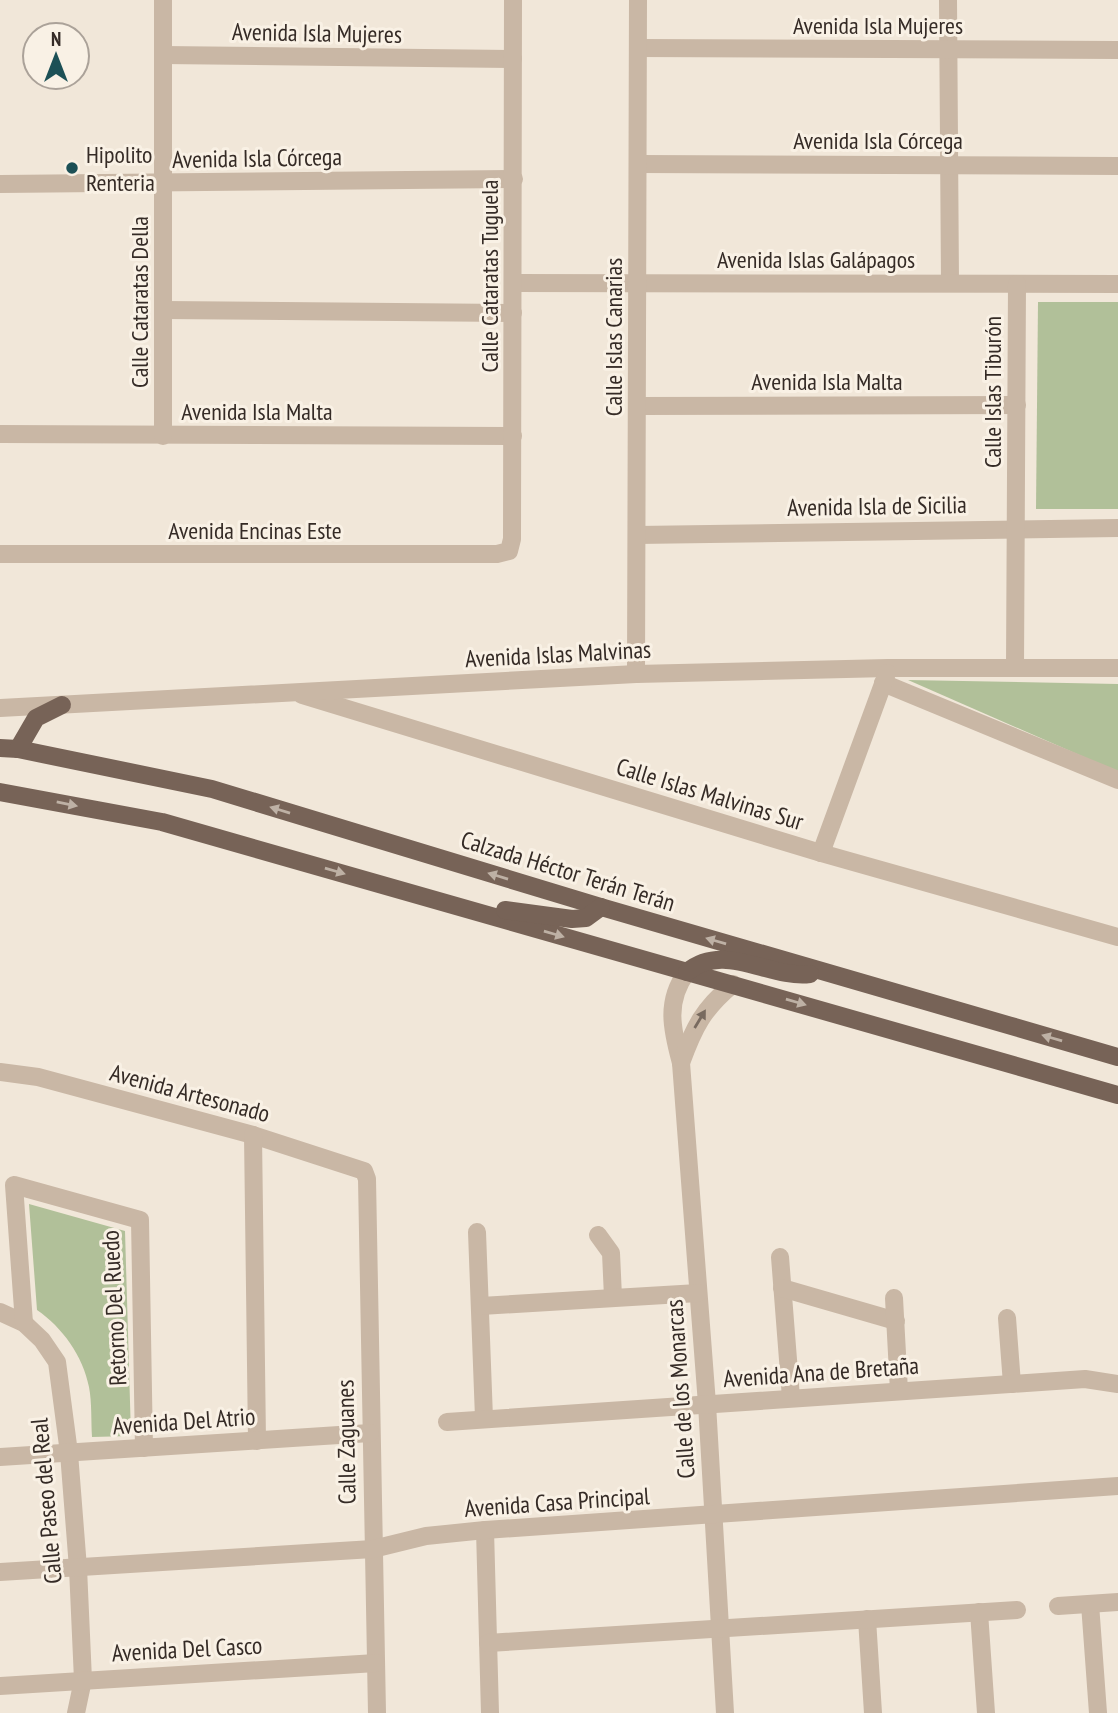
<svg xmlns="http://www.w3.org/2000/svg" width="1118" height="1713" viewBox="0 0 1118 1713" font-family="'PT Sans Narrow',sans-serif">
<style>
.green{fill:#b1c099}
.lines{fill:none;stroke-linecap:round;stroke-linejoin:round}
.minor{stroke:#c9b7a5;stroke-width:18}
.major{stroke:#776357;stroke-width:18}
.oneway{fill:#beb1a5}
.oneway2{fill:#786a5f}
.poi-dot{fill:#1c5056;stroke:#f9f1e5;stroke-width:2.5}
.labels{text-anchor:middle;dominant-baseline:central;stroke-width:6;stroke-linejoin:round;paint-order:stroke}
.street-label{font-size:24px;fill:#352b26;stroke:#f9f1e5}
.poi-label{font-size:24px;fill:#352b26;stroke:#f9f1e5;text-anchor:start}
</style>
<rect width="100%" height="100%" fill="#f1e7d9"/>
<g class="green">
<polygon points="1038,302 1118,302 1118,509 1036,509"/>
<polygon points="908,680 1118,684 1118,772"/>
<path d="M29 1204 125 1231 131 1436 92 1437C91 1421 92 1403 89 1387 83 1356 62 1327 37 1310Z"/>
</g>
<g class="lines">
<g class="minor">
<polyline points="948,0 950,283"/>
<polyline points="638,48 1118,50"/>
<polyline points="163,55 513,59"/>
<polyline points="639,164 1118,166"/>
<polyline points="0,184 514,179"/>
<polyline points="514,283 1118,284"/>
<polyline points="164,310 513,313"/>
<polyline points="637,406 1017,405"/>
<polyline points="0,434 513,436"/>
<polyline points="163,436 163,0"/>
<polyline points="637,535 1118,528"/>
<polyline points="0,554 497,554 509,551 512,539 513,0"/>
<polyline points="1015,668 1017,284"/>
<polyline points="636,674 638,0"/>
<polyline points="883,683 1118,780"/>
<polyline points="302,695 821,853 1118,937"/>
<polyline points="0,708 636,674 888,668 1118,668"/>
<polyline points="821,853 887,673"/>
<path d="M687 972C665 1001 672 1030 681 1063L707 1404 725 1713"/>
<path d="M681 1063C694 1027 703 1009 733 984"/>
<polyline points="0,1072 38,1077 253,1135 364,1171 367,1179 377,1713"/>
<polyline points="253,1135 257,1441"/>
<polyline points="477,1232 484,1418"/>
<polyline points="598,1235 611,1253 613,1297"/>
<polyline points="780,1257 791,1398"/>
<polyline points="782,1288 896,1321"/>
<polyline points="894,1298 899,1391"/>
<polyline points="481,1306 698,1293"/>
<polyline points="0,1312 24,1323 42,1340 57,1362 69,1453 78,1568 83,1680 76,1713"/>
<polyline points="1007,1318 1012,1384"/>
<polyline points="24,1323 14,1185 140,1220 144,1448"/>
<polyline points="447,1422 1085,1379 1118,1384"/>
<polyline points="0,1457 370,1433"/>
<polyline points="485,1530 490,1713"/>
<polyline points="0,1572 373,1549 426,1536 485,1530 1118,1486"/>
<polyline points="1090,1604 1098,1713"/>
<polyline points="1058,1606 1118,1602"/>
<polyline points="979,1612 986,1713"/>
<polyline points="867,1619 873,1713"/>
<polyline points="488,1643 1017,1610"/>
<polyline points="0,1686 376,1663"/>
</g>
<g class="major">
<polyline points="0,748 18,749 212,789 601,907 1118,1057"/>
<polyline points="18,749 36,718 62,705"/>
<polyline points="0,792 162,822 1118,1095"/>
<polyline points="505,910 572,919 586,918 601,907"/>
<path d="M687 972C724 941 769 979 810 974"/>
</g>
</g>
<defs><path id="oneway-solid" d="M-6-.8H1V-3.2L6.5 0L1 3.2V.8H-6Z" transform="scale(1.75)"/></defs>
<g class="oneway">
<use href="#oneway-solid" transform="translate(67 804) rotate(11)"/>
<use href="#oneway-solid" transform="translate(280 810) rotate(-163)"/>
<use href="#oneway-solid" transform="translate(335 871) rotate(16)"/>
<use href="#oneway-solid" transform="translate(498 876) rotate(-163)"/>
<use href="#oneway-solid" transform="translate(554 934) rotate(16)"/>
<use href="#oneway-solid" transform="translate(716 941) rotate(-164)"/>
<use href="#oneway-solid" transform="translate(796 1002) rotate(16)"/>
<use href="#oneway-solid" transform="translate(1052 1038) rotate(-164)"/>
</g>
<use class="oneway2" href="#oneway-solid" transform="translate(700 1019) rotate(-59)"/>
<circle class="poi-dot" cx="72" cy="168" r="7"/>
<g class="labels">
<g class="street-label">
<text x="878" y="25">Avenida Isla Mujeres</text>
<text transform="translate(317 33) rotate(1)">Avenida Isla Mujeres</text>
<text x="878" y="140">Avenida Isla Córcega</text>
<text transform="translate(257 158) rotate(-1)">Avenida Isla Córcega</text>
<text x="816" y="259">Avenida Islas Galápagos</text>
<text transform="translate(489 276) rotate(-90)">Calle Cataratas Tuguela</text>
<text transform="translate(139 302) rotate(-90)">Calle Cataratas Della</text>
<text transform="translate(613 337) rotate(-90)">Calle Islas Canarias</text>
<text x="827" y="381">Avenida Isla Malta</text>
<text transform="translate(992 392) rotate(-90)">Calle Islas Tiburón</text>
<text x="257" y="411">Avenida Isla Malta</text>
<text transform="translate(877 506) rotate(-1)">Avenida Isla de Sicilia</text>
<text x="255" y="530">Avenida Encinas Este</text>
<text transform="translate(558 654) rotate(-3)">Avenida Islas Malvinas</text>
<text transform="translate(710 794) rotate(17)">Calle Islas Malvinas Sur</text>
<text transform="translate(568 871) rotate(17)">Calzada Héctor Terán Terán</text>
<text transform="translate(190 1093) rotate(15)">Avenida Artesonado</text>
<text transform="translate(114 1308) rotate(-93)">Retorno Del Ruedo</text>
<text transform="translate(821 1372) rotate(-4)">Avenida Ana de Bretaña</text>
<text transform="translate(680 1389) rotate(-94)">Calle de los Monarcas</text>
<text transform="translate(184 1421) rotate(-4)">Avenida Del Atrio</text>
<text transform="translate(346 1442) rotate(-91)">Calle Zaguanes</text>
<text transform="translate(46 1501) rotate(-95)">Calle Paseo del Real</text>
<text transform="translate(557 1502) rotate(-4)">Avenida Casa Principal</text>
<text transform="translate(187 1649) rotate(-3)">Avenida Del Casco</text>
</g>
<g class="poi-label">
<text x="86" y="154">Hipolito<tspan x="86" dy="28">Renteria</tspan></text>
</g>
</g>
<g transform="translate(56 56)"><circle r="33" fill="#f9f1e5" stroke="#aba299" stroke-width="2"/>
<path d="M0-5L12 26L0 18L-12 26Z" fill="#1c5056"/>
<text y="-10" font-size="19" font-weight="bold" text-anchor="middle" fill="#352b26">N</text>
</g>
</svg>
